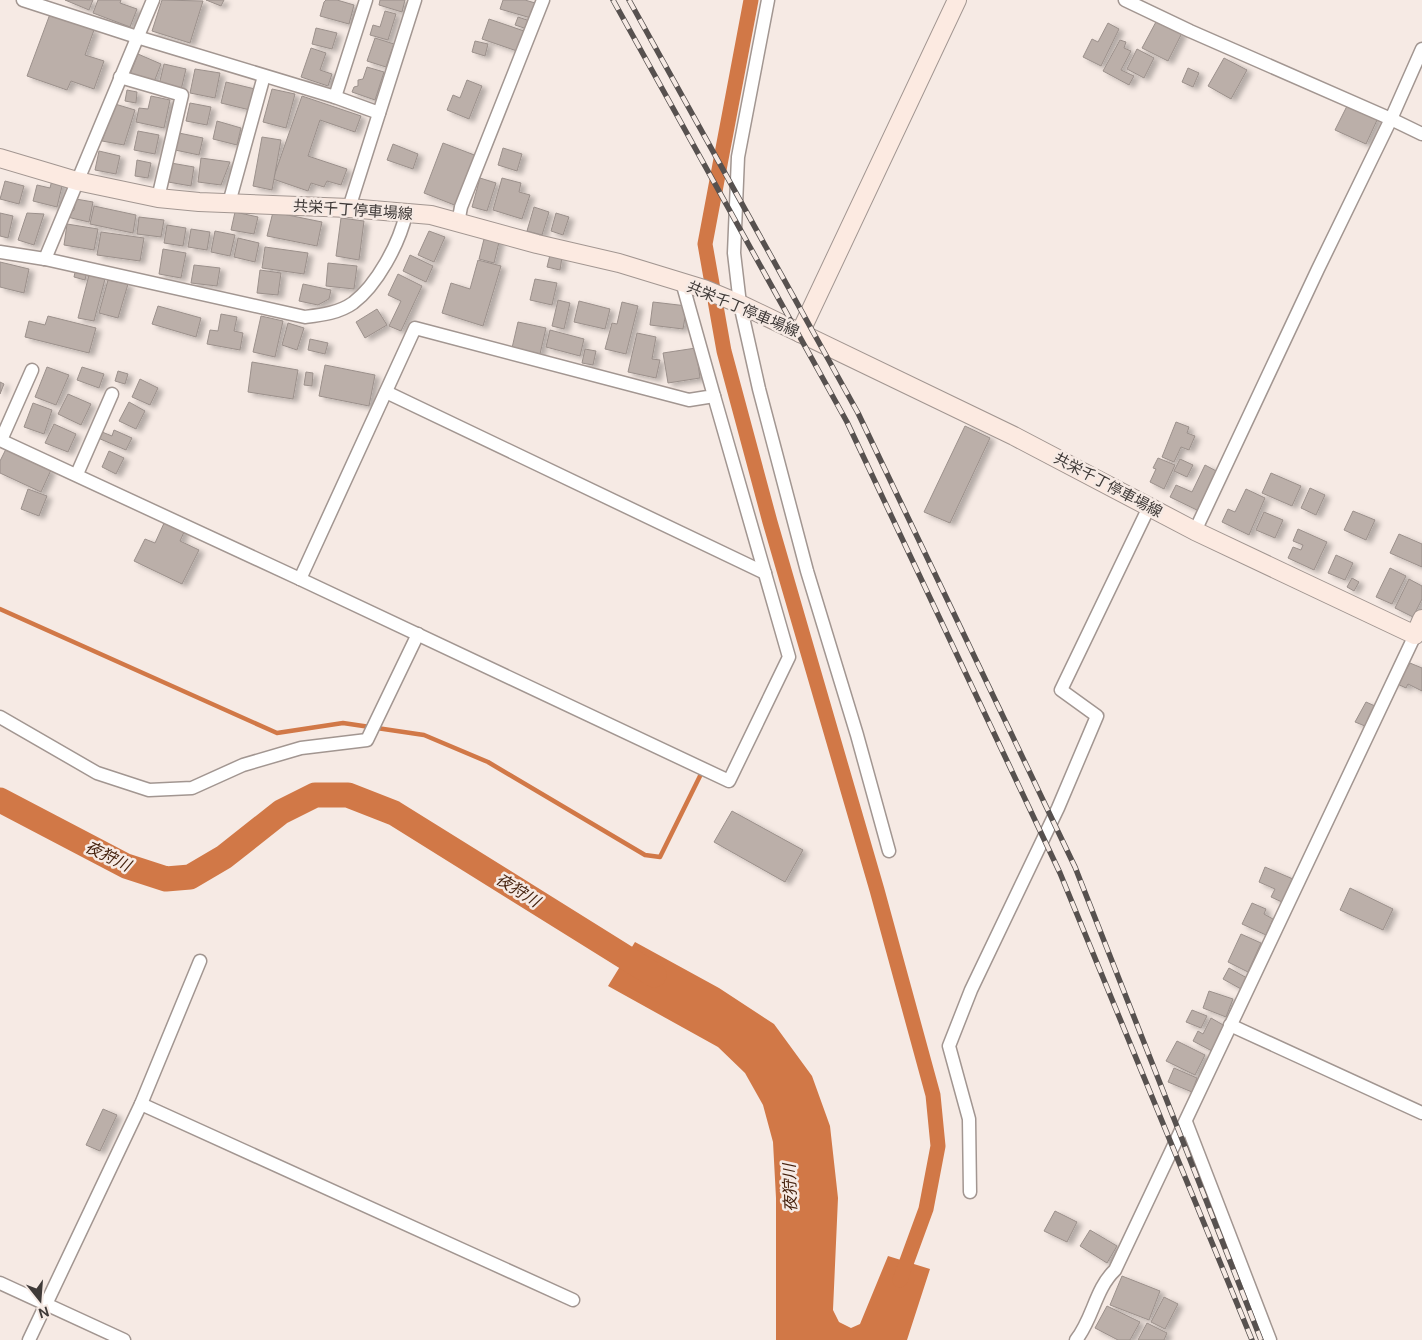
<svg xmlns="http://www.w3.org/2000/svg" width="1422" height="1340" viewBox="0 0 1422 1340" font-family="'DM Sans','Noto Sans JP',sans-serif">
<style>
.water{fill:#d17847}
.lines{fill:none;stroke-linecap:round;stroke-linejoin:round}
.stream{stroke:#d17847;stroke-width:4.5}
.canal{stroke:#d17847;stroke-width:15}
.river{stroke:#d17847;stroke-width:25}
.building{fill:#bbafa9;stroke:#9b908b;filter:url(#shadow)}
.street-casing{stroke:#a29691;stroke-width:15}
.secondary-casing{stroke:#a29691;stroke-width:20}
.street{stroke:#fff;stroke-width:12}
.secondary{stroke:#fceae1;stroke-width:18}
.rail-casing{stroke:#57514f;stroke-width:5.5}
.rail{stroke:#f6eae4;stroke-width:4;stroke-dasharray:11;stroke-linecap:butt}
.labels{text-anchor:middle;dominant-baseline:central;stroke-width:5;stroke-linejoin:round;paint-order:stroke}
.street-label{font-size:15px;fill:#3f3a38;stroke:#f6eae4}
.water-label{font-size:16px;font-style:italic;fill:#46220e;stroke:#f6eae4}
</style>
<defs>
<filter id="shadow"><feDropShadow dx="5" dy="3" stdDeviation="2.5" flood-color="#0004"/></filter>
</defs>
<rect width="100%" height="100%" fill="#f6eae4"/>
<polygon class="water" points="635,942 719,988 774,1024 812,1076 830,1126 838,1198 833,1310 839,1322 851,1328 860,1324 888,1256 930,1269 907,1340 776,1340 776,1198 773,1142 763,1105 745,1073 718,1047 608,986"/>
<g class="lines">
<polyline class="stream" points="0,609 277,733 343,723 424,735 488,762 645,855 660,857 700,776"/>
<polyline class="canal" points="751,0 705,244 724,351 770,522 877,890 933,1095 938,1146 926,1209 900,1280"/>
<polyline class="river" points="0,800 126,866 166,879 190,877 224,857 281,812 315,795 348,795 394,813 654,975"/>
</g>
<g class="building">
<polygon points="65,0 93,0 89,10"/>
<polygon points="98,0 121,0 120,3 137,9 130,27 93,13"/>
<polygon points="162,0 203,1 190,43 152,31"/>
<polygon points="206,0 224,0 221,6"/>
<polygon points="326,0 337,0 354,5 349,24 320,16 324,2"/>
<polygon points="380,0 405,0 402,12 379,5"/>
<polygon points="503,0 525,0 535,3 531,18 500,9"/>
<polygon points="385,11 396,14 388,40 370,35 373,25 380,27"/>
<polygon points="50,14 94,30 85,55 104,61 94,89 71,81 67,90 27,76"/>
<polygon points="518,17 530,21 527,29 515,25"/>
<polygon points="489,19 524,31 517,51 482,39"/>
<polygon points="1157,20 1182,33 1168,61 1142,48"/>
<polygon points="1108,23 1119,29 1101,66 1083,57 1092,39 1098,42"/>
<polygon points="316,28 337,33 332,49 312,44"/>
<polygon points="375,38 394,44 386,67 367,61"/>
<polygon points="1120,40 1126,42 1124,48 1131,51 1121,70 1134,76 1129,85 1103,71"/>
<polygon points="475,41 488,44 485,56 472,52"/>
<polygon points="311,48 326,53 320,70 332,74 328,86 301,77"/>
<polygon points="1137,49 1154,58 1144,78 1127,69"/>
<polygon points="138,54 161,64 154,82 130,74"/>
<polygon points="1224,58 1247,70 1231,99 1208,86"/>
<polygon points="164,64 186,69 181,90 159,85"/>
<polygon points="367,67 384,72 375,100 352,92 354,87 358,86 358,80 363,79"/>
<polygon points="1188,68 1199,73 1193,87 1182,82"/>
<polygon points="195,69 220,73 215,98 190,93"/>
<polygon points="467,80 482,86 469,119 447,110 453,95 460,98"/>
<polygon points="226,82 255,89 250,110 221,103"/>
<polygon points="272,89 295,94 286,128 263,122"/>
<polygon points="127,90 137,92 136,103 125,101"/>
<polygon points="151,96 170,100 164,128 136,122 139,108 148,109"/>
<polygon points="302,96 361,116 355,132 320,120 308,156 347,169 341,185 327,181 324,187 311,183 308,191 273,179"/>
<polygon points="190,103 211,107 207,125 186,121"/>
<polygon points="115,104 135,110 124,145 102,141"/>
<polygon points="1348,104 1378,118 1366,144 1335,130"/>
<polygon points="217,121 241,128 237,145 213,139"/>
<polygon points="138,131 159,135 155,154 134,150"/>
<polygon points="179,133 203,138 199,155 175,150"/>
<polygon points="262,137 281,140 272,190 253,186"/>
<polygon points="443,143 477,156 457,206 424,193"/>
<polygon points="393,144 418,154 413,169 387,160"/>
<polygon points="503,148 522,154 517,171 498,165"/>
<polygon points="99,151 120,156 116,174 95,170"/>
<polygon points="201,158 230,162 221,185 198,182"/>
<polygon points="137,160 151,163 148,178 135,176"/>
<polygon points="171,163 194,167 191,186 168,182"/>
<polygon points="480,178 496,183 487,211 472,207"/>
<polygon points="502,178 521,183 519,192 530,195 522,219 493,210"/>
<polygon points="52,180 63,182 57,207 33,201 37,185 50,188"/>
<polygon points="5,181 24,186 19,204 0,199"/>
<polygon points="76,199 93,202 89,222 67,217 74,210"/>
<polygon points="94,206 136,215 133,233 90,224"/>
<polygon points="534,207 549,212 542,235 527,231"/>
<polygon points="235,212 258,217 254,234 231,230"/>
<polygon points="273,212 322,222 317,246 267,236"/>
<polygon points="0,213 13,216 8,238 0,236"/>
<polygon points="27,213 44,214 34,245 18,240"/>
<polygon points="556,213 569,217 563,235 551,231"/>
<polygon points="139,217 164,220 161,237 137,234"/>
<polygon points="341,218 364,221 359,260 336,256"/>
<polygon points="67,224 98,229 94,250 64,245"/>
<polygon points="167,225 186,228 183,246 164,243"/>
<polygon points="191,229 210,232 207,250 188,247"/>
<polygon points="215,231 235,235 230,256 211,252"/>
<polygon points="429,231 445,237 434,262 418,255"/>
<polygon points="101,232 144,238 140,261 97,255"/>
<polygon points="485,235 500,238 494,263 479,259"/>
<polygon points="238,238 259,243 255,262 234,257"/>
<polygon points="265,247 308,253 304,274 262,268"/>
<polygon points="163,249 186,253 181,278 159,274"/>
<polygon points="410,255 433,266 426,282 403,271"/>
<polygon points="550,255 562,257 560,270 547,267"/>
<polygon points="478,260 501,266 483,326 442,313 451,283 470,289"/>
<polygon points="0,262 29,269 24,293 0,287"/>
<polygon points="328,263 357,266 354,289 326,286"/>
<polygon points="194,265 220,268 217,286 191,283"/>
<polygon points="76,268 87,271 85,280 74,277"/>
<polygon points="260,270 281,273 278,295 257,293"/>
<polygon points="398,274 422,286 401,331 389,326 401,301 388,295"/>
<polygon points="89,275 105,279 94,321 78,318"/>
<polygon points="535,279 557,283 552,305 530,300"/>
<polygon points="108,280 128,284 118,318 99,313"/>
<polygon points="303,284 331,290 329,299 318,305 299,301"/>
<polygon points="558,300 570,303 564,329 552,326"/>
<polygon points="579,301 610,309 605,329 574,322"/>
<polygon points="622,302 638,306 626,354 605,349 612,323 617,324"/>
<polygon points="653,302 687,306 683,329 650,325"/>
<polygon points="158,306 201,318 196,337 152,324"/>
<polygon points="377,309 387,325 365,338 356,322"/>
<polygon points="221,314 237,317 234,331 243,333 240,350 207,344 210,330 218,331"/>
<polygon points="48,316 96,328 89,353 25,337 29,321 45,325"/>
<polygon points="261,316 283,321 275,357 253,352"/>
<polygon points="518,322 546,328 540,354 512,348"/>
<polygon points="288,323 304,328 297,350 282,345"/>
<polygon points="550,330 584,339 580,356 546,347"/>
<polygon points="637,333 656,337 652,359 660,360 656,378 628,372"/>
<polygon points="310,339 328,343 325,354 308,350"/>
<polygon points="696,348 700,378 668,383 663,353"/>
<polygon points="585,349 596,351 593,365 582,363"/>
<polygon points="252,362 298,370 293,399 248,392"/>
<polygon points="325,365 375,375 369,406 319,396"/>
<polygon points="47,367 69,375 56,405 35,397"/>
<polygon points="82,367 104,374 99,388 77,380"/>
<polygon points="118,371 128,374 125,384 115,381"/>
<polygon points="306,372 313,373 312,386 304,385"/>
<polygon points="140,379 158,388 150,405 132,397"/>
<polygon points="0,382 4,384 0,394"/>
<polygon points="68,394 91,404 81,425 58,414"/>
<polygon points="129,402 145,411 136,429 119,421"/>
<polygon points="33,403 52,410 44,434 24,427"/>
<polygon points="1176,422 1189,427 1187,433 1195,436 1189,450 1181,447 1174,462 1162,457"/>
<polygon points="54,424 76,434 68,452 45,443"/>
<polygon points="965,426 990,438 950,523 924,512"/>
<polygon points="114,430 132,438 126,450 98,438 102,432 112,436"/>
<polygon points="6,449 51,470 41,492 0,473 0,461"/>
<polygon points="109,451 124,458 116,474 102,467"/>
<polygon points="1158,458 1175,465 1164,489 1150,482 1156,469 1153,468"/>
<polygon points="1180,459 1193,465 1187,477 1174,471"/>
<polygon points="1205,465 1220,473 1201,512 1170,497 1176,485 1192,492"/>
<polygon points="1271,473 1301,486 1292,506 1262,493"/>
<polygon points="1310,488 1325,495 1316,515 1301,508"/>
<polygon points="28,489 47,496 39,516 21,509"/>
<polygon points="1246,489 1265,498 1249,535 1222,522 1228,509 1235,512"/>
<polygon points="1353,511 1375,520 1366,540 1344,530"/>
<polygon points="1264,512 1283,520 1275,538 1256,530"/>
<polygon points="165,521 185,530 180,541 199,550 182,584 134,561 145,539 155,543"/>
<polygon points="1298,529 1327,542 1314,570 1288,558 1293,547 1301,550 1303,545 1293,541"/>
<polygon points="1399,534 1422,544 1422,567 1390,553"/>
<polygon points="1336,555 1353,563 1345,580 1328,573"/>
<polygon points="1390,568 1406,576 1392,604 1376,597"/>
<polygon points="1352,578 1359,582 1354,591 1347,587"/>
<polygon points="1409,579 1422,586 1422,599 1413,617 1395,608"/>
<polygon points="1410,663 1422,668 1422,691 1408,684 1406,688 1393,682 1400,668 1406,670"/>
<polygon points="1366,702 1375,706 1365,726 1355,722"/>
<polygon points="732,811 803,850 785,882 714,842"/>
<polygon points="1265,867 1293,879 1282,902 1271,897 1275,889 1259,882"/>
<polygon points="1350,888 1393,909 1383,930 1340,910"/>
<polygon points="1252,903 1266,909 1264,914 1273,919 1266,935 1242,924"/>
<polygon points="1241,934 1261,943 1248,972 1228,962"/>
<polygon points="1229,968 1247,978 1241,989 1223,979"/>
<polygon points="1209,991 1233,999 1226,1017 1203,1008"/>
<polygon points="1192,1010 1207,1016 1201,1028 1186,1022"/>
<polygon points="1211,1018 1225,1026 1212,1051 1193,1041 1198,1031 1203,1034"/>
<polygon points="1177,1041 1205,1055 1195,1075 1166,1061"/>
<polygon points="1174,1068 1197,1078 1192,1092 1168,1082"/>
<polygon points="103,1109 117,1115 100,1151 86,1145"/>
<polygon points="1055,1211 1077,1222 1067,1242 1044,1231"/>
<polygon points="1090,1230 1117,1246 1107,1263 1080,1246"/>
<polygon points="1122,1276 1160,1291 1149,1320 1110,1305"/>
<polygon points="1164,1297 1178,1304 1165,1329 1151,1322"/>
<polygon points="1107,1306 1140,1322 1130,1340 1118,1340 1095,1328"/>
<polygon points="1147,1323 1167,1333 1164,1340 1138,1340"/>
</g>
<g class="lines">
<g class="street-casing">
<g id="street">
<polyline points="23,0 137,37 335,97 379,113"/>
<polyline points="768,0 738,157 734,253 740,304 759,389 807,571 857,735 889,851"/>
<polyline points="1125,0 1190,31 1391,119 1422,134"/>
<polyline points="120,77 182,95 158,198"/>
<polyline points="335,97 366,0"/>
<polyline points="229,203 264,76"/>
<polyline points="349,208 415,0"/>
<polyline points="458,223 461,207 543,0"/>
<path d="M0 252 45 259 305 317C321 315 339 313 353 303 377 285 399 244 406 214"/>
<polyline points="45,259 153,0"/>
<polyline points="386,392 765,573"/>
<polyline points="0,440 300,579 729,781 789,657 714,396"/>
<polyline points="1,440 32,370"/>
<polyline points="77,474 112,394"/>
<polyline points="1195,531 1318,269 1391,119 1422,49"/>
<polyline points="300,579 415,328 689,400 714,396 682,282"/>
<polyline points="0,717 97,773 149,790 192,788 243,765 301,748 367,740 418,634"/>
<polyline points="1230,1025 1422,1113"/>
<polyline points="141,1104 573,1300"/>
<polyline points="1186,1122 1270,1340"/>
<polyline points="970,1192 969,1119 949,1046 971,990 1058,808 1097,716 1061,690 1149,507"/>
<polyline points="0,1283 124,1340"/>
<polyline points="29,1340 141,1104 200,961"/>
<path d="M1076 1340C1093 1319 1095 1289 1115 1270L1415 635"/>
</g>
</g>
<g class="secondary-casing">
<g id="secondary">
<polyline points="0,158 77,181 158,198 199,202 349,208 431,215 537,244 619,263 704,289 740,304 1014,436 1195,531 1415,635 1422,619"/>
<polyline points="800,333 957,0"/>
</g>
</g>
<use href="#street" class="street"/>
<use href="#secondary" class="secondary"/>
<g class="rail-casing">
<g id="rail">
<polyline points="613,0 847,422 1060,873 1252,1340"/>
<polyline points="629,0 858,413 1075,867 1261,1340"/>
</g>
</g>
<use href="#rail" class="rail"/>
</g>
<g class="labels">
<g class="street-label">
<text transform="translate(353 210) rotate(4)">共栄千丁停車場線</text>
<text transform="translate(743 309) rotate(23)">共栄千丁停車場線</text>
<text transform="translate(1108 485) rotate(28)">共栄千丁停車場線</text>
</g>
<g class="water-label">
<text transform="translate(108 856) rotate(26)">夜狩川</text>
<text transform="translate(518 890) rotate(32)">夜狩川</text>
<text transform="translate(790 1188) rotate(-92)">夜狩川</text>
</g>
</g>
<g transform="translate(40 1300) rotate(163)" stroke="#f6eae4" stroke-width="4" paint-order="stroke">
<path d="M0-4L9 19L0 12L-9 19Z" fill="#3f3a38"/>
<text y="-8" font-size="14" font-weight="bold" text-anchor="middle" fill="#3f3a38">N</text>
</g>
</svg>
